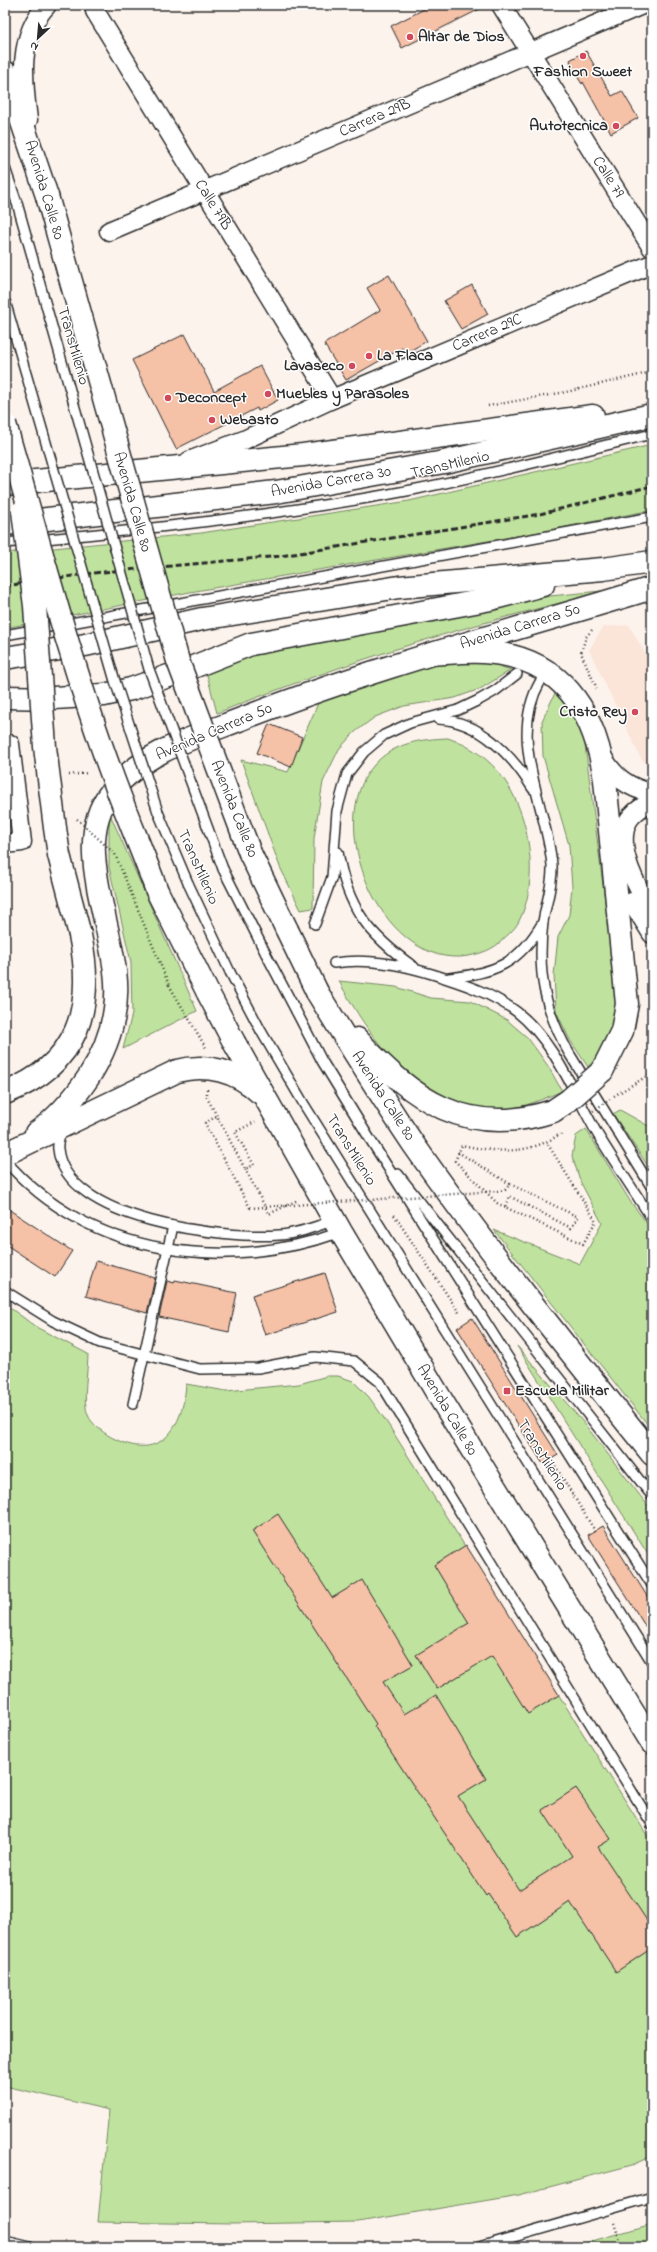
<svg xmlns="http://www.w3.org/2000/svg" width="657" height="2252" viewBox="0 0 657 2252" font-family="'Indie Flower',sans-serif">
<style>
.built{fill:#fbe4d8}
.green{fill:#bfe39e;stroke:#758764}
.building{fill:#f5c1a7;stroke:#2b2b2b}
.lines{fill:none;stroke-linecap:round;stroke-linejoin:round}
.lane-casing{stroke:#2b2b2b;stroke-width:12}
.street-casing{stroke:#2b2b2b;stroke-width:21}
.primary-casing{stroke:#2b2b2b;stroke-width:25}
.highway-casing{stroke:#2b2b2b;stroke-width:25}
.path{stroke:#2b2b2b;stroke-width:2.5;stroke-dasharray:1 3;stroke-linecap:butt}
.lane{stroke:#fff;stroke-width:9}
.street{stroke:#fff;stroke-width:18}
.primary{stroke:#fff;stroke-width:22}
.highway{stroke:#fff;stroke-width:22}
.rail{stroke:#2b2b2b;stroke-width:3;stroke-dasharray:6 3;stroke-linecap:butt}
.lane-bridge-casing{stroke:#2b2b2b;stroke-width:12;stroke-linecap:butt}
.primary-bridge-casing{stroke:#2b2b2b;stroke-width:25;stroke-linecap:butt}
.highway-bridge-casing{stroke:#2b2b2b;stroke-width:25;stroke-linecap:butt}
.path-bridge{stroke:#2b2b2b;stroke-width:2.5;stroke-dasharray:1 3;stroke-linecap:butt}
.lane-bridge{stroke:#fff;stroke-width:9}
.primary-bridge{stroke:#fff;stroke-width:22}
.highway-bridge{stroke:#fff;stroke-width:22}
.poi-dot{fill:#d1495b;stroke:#fff;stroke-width:1.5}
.labels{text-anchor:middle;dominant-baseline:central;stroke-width:3;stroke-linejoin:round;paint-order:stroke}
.poi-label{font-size:16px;font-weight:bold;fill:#2b2b2b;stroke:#fff;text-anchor:start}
.street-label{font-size:16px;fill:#2b2b2b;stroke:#fff}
</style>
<rect width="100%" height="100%" fill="#fdf3ed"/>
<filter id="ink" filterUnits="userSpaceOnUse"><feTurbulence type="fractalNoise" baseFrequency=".025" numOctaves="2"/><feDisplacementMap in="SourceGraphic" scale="8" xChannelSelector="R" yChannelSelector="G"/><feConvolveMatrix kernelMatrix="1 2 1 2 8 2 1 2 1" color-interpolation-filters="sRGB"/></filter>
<g filter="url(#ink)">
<polygon class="built" points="629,625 652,666 652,767 641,759 589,650 603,627"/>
<g class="green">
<polygon points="652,445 652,510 534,533 190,592 5,628 5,553 201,533 409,501"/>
<path d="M621 589C483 619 348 661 217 713L206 671 251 654 550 596Z"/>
<polygon points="483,661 511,670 480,689 455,698 404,706 375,717 355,732 339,749 323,782 314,838 313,908 301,910 280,867 241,760 288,772 319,701 409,671 443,663"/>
<path d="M556 691 566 700 584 737 617 994C615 1029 611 1041 588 1067L570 1040 556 1011 554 975 558 937 569 915 572 887 569 845 543 756 542 721Z"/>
<path d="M448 738C470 746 489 758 503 778 530 814 540 881 519 921 515 930 505 937 498 944 488 952 473 956 460 957 379 961 323 823 374 765 393 743 421 739 448 738Z"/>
<polygon points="109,812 197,1011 123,1049 132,1014 131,962 109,867"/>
<path d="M339 981 396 987 431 998 470 1001 507 1020 528 1038 548 1066 562 1091C543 1099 525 1107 504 1110 497 1110 490 1108 483 1108 414 1100 369 1038 339 981Z"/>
<polygon points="620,1110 652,1128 652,1172 613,1114"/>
<polygon points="586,1129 630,1201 652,1230 652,1430 494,1230 580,1264 602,1223 581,1183 572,1156 576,1136"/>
<path d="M5 1304 36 1327 88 1354C88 1370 82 1402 88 1415 91 1424 106 1435 115 1439 162 1462 183 1427 186 1384L226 1391 299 1384 327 1376H338L353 1381 369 1397 386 1421 652 1843V2156L632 2165 519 2195 358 2222 232 2224 98 2222 109 2110 5 2086Z"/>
<polygon points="517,1346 583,1422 652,1511 652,1561"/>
<polygon points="652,2224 652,2247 571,2247"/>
</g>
<g class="building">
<polygon points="432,5 488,5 402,48 391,26"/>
<polygon points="586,51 612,96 622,91 638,118 611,133 583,82 582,84 572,68 570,60"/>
<polygon points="389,275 427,341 406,353 402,348 346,380 324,344 380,310 367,288"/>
<polygon points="472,285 488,314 461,329 444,301"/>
<polygon points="185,334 214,391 260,366 278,400 258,411 257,408 176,449 132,360"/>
<polygon points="269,724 302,737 291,767 257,753"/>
<polygon points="5,1207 72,1251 55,1277 5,1244"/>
<polygon points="96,1261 155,1278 147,1313 86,1296"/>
<polygon points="325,1273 338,1312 265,1335 252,1295"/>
<polygon points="175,1280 237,1293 229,1332 159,1317 167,1281 174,1283"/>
<polygon points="472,1318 558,1455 543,1464 457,1328"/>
<polygon points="278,1514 332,1598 362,1580 413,1665 383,1682 404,1714 436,1695 486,1779 458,1796 519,1890 572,1856 542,1810 576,1788 611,1839 598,1847 652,1928 652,1948 616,1972 570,1902 517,1937 488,1894 486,1896 374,1726 376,1724 252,1531"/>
<polygon points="603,1526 652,1604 652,1637 588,1535"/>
<polygon points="466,1545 559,1695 528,1714 492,1656 437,1689 416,1655 469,1623 434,1565"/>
</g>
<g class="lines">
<g class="lane-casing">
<g id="lane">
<polyline points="5,168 17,203"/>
<path d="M5 543C143 530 281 515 417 489 496 473 574 453 652 434"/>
<polyline points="5,635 652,517"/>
<path d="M540 682C507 740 547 806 552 865 553 885 546 903 543 922 537 972 544 1009 569 1053L652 1188"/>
<path d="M438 719C480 721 512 755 533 789"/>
<path d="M338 852C347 908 369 935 414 967"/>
<polyline points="223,869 266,954"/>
<polyline points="188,883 230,972"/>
<polyline points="315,924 332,877 337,811 347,774 364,752 384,735 410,723 458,710 479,700 495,691 517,674"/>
<path d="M334 963C367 958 399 964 432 974 461 983 492 993 517 1012 555 1042 574 1094 598 1135 615 1163 634 1191 652 1219"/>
<path d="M449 978C496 972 518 965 543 922"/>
<polyline points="296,1011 322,1061 368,1136 652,1585"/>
<polyline points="261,1031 305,1106 652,1662"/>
<path d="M62 1129C60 1135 57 1143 58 1149 65 1221 224 1239 279 1235 297 1234 318 1226 335 1220"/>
<path d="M5 1160C88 1257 227 1273 341 1232"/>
<polyline points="398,1174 652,1496"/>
<polyline points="5,1291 53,1321 100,1343 200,1369 258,1368 315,1357 354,1361 380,1382 652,1824"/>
<polyline points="133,1404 173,1226"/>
<polyline points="5,2241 30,2247"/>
<polyline points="479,2247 652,2197"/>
</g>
</g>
<g class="street-casing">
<g id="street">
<polyline points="501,5 652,248"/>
<polyline points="95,11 332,399"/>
<path d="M28 120C23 80 17 37 47 5"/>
<polyline points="109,231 642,5"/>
<polyline points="189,461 244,440 332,399 652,264"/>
<path d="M602 756C614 777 628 788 652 793"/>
<path d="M652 801C643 806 633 812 628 821 614 848 638 889 652 912"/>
<polyline points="5,844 22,842 10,744"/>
<polyline points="632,902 652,934"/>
</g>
</g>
<g class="primary-casing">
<g id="primary">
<path d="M5 1093C79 1064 95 1008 80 935"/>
<path d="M36 1133C58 1118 73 1100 88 1078 107 1049 118 1017 116 982 113 923 71 842 111 792 142 752 198 736 244 718 377 666 516 630 652 588"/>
</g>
</g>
<g class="highway-casing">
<g id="highway">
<polyline points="5,72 47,196"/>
<polyline points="5,484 303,455 593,416"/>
<polyline points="5,524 276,492 444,462 652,415"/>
<path d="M431 654C449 653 466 651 483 652 560 656 595 710 605 780L627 1004 622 1031 602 1071"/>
<polyline points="5,658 85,645 202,619 399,587 603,569 652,562"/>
<polyline points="5,697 54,698 104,695 131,689 183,671 251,644 491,599 543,585"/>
<polyline points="250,853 287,930"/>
<polyline points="157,891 208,993"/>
<path d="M317 992C349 1044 380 1095 414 1145 489 1252 571 1353 652 1454"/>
<path d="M357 1039C413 1100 467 1139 553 1111"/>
<polyline points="235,1044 341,1232 442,1401 652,1743"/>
<path d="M5 1154 177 1071C206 1063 237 1071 259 1092"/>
</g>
</g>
<g class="path">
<polyline points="488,406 566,392 652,372"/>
<polyline points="592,630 586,637 581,653 598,691"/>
<polyline points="69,775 88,773"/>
<polyline points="169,985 185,1012"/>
<polyline points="207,1089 207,1098 217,1116"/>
<polyline points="614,1096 652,1073"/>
<polyline points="458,1152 510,1184"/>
<polyline points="245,1169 269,1214 298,1200"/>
<polyline points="497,1191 505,1190 510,1184 578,1217 571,1228 509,1196 505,1207 583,1244 596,1221 547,1143"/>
<path d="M505 1207 497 1203 455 1161 462 1145C499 1153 529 1155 562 1133"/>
<polyline points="250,1208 205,1123 217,1116 245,1169 254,1165 235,1132 255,1122"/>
<polyline points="394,1215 460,1314"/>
<polyline points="551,1459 595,1531"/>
<polyline points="646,1765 652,1774"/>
<polyline points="614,2223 622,2247"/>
</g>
<use href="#lane" class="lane"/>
<use href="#street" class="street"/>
<use href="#primary" class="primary"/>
<use href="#highway" class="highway"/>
<polyline class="rail" points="5,586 93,573 281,556 540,514 652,486"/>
<g class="lane-bridge-casing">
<g id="lane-bridge">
<polyline points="17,203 149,669 223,869"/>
<polyline points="5,301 115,681 158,812 188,883"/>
<polyline points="266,954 296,1011"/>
<polyline points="230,972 261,1031"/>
</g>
</g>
<g class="primary-bridge-casing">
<polyline id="primary-bridge" points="23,511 35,606 45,747 55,828 59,855 80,935"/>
</g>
<g class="highway-bridge-casing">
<g id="highway-bridge">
<polyline points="47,196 178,661 250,853"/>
<path d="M5 424C39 542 70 662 113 778 127 816 143 853 157 891"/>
<polyline points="287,930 317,992"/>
<polyline points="208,993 235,1044"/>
<polyline points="553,1111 568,1101 602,1071"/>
</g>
</g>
<g class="path-bridge">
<polyline points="77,819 115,854 169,985"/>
<polyline points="185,1012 206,1048"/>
<polyline points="593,1111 610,1099"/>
<polyline points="250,1208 497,1191"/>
</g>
<use href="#lane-bridge" class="lane-bridge"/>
<use href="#primary-bridge" class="primary-bridge"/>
<use href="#highway-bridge" class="highway-bridge"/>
</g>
</g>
<g class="poi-dot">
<circle cx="410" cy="37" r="4"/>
<circle cx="583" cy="56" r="4"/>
<circle cx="616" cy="126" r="4"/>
<circle cx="369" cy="356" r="4"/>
<circle cx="352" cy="366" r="4"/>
<circle cx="268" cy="394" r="4"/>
<circle cx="168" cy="398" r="4"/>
<circle cx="212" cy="420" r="4"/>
<circle cx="635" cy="712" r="4"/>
<rect x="503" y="1387" width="8" height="8" rx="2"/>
</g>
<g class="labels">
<g class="poi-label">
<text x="418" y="37">Altar de Dios</text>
<text x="583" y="72" text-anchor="middle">Fashion Sweet</text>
<text x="608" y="126" text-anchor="end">Autotecnica</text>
<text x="377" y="356">La Flaca</text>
<text x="344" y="366" text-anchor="end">Lavaseco</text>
<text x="276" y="394">Muebles y Parasoles</text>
<text x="176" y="398">Deconcept</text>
<text x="220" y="420">Webasto</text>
<text x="627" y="712" text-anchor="end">Cristo Rey</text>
<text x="515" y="1391">Escuela Militar</text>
</g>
<g class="street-label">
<text transform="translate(375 118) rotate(-23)">Carrera 29B</text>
<text transform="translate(608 177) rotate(58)">Calle 79</text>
<text transform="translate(44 190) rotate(73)">Avenida Calle 80</text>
<text transform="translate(213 205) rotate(58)">Calle 79B</text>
<text transform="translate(487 333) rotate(-23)">Carrera 29C</text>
<text transform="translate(73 346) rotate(74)">TransMilenio</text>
<text transform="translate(450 465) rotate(-13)">TransMilenio</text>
<text transform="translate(331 482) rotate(-10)">Avenida Carrera 30</text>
<text transform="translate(132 502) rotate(74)">Avenida Calle 80</text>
<text transform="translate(520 627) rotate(-17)">Avenida Carrera 50</text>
<text transform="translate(214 732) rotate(-23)">Avenida Carrera 50</text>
<text transform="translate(234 809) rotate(68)">Avenida Calle 80</text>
<text transform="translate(198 867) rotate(66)">TransMilenio</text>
<text transform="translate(383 1096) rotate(57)">Avenida Calle 80</text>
<text transform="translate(351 1150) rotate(58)">TransMilenio</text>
<text transform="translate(447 1410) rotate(59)">Avenida Calle 80</text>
<text transform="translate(542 1455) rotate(58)">TransMilenio</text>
</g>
</g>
<rect width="657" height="2252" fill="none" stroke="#fff" stroke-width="20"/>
<rect x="10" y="10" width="637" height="2232" fill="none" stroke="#2b2b2b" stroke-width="1.5" filter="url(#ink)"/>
<g transform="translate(38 38) rotate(206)" stroke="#ffffff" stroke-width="3" paint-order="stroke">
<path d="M0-3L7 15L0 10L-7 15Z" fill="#2b2b2b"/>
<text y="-6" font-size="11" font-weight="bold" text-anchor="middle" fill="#2b2b2b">N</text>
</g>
</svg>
